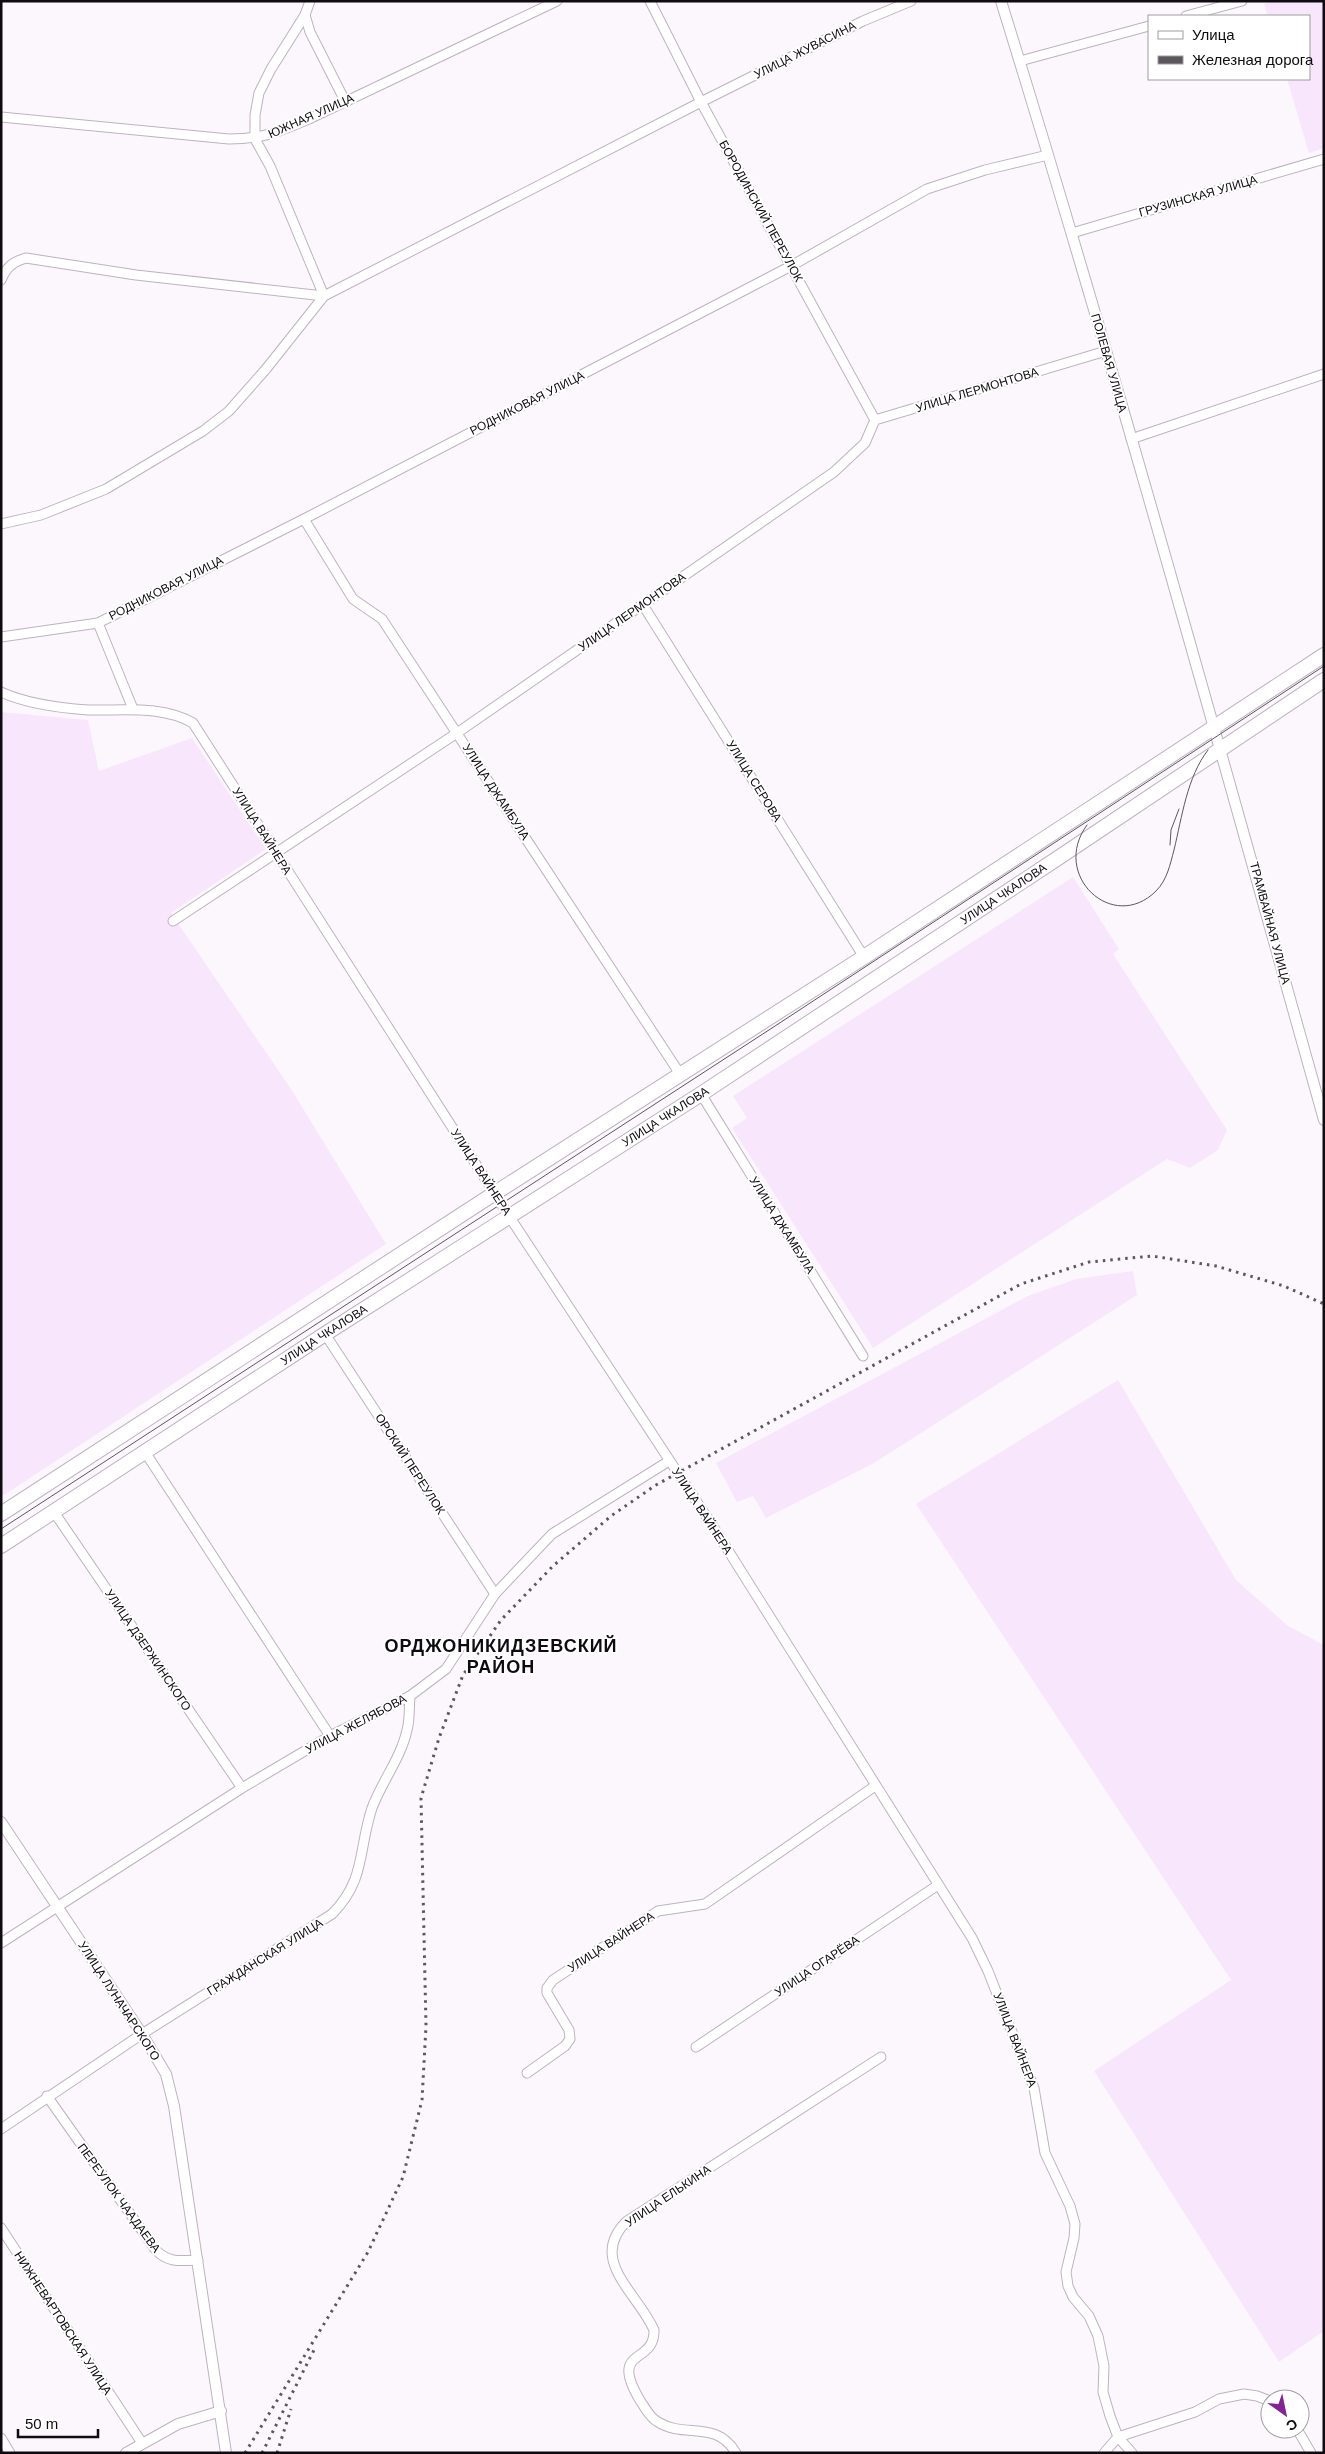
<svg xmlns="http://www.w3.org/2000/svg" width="1325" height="2454" viewBox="0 0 1325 2454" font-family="Helvetica,sans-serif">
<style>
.built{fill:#f8e6fc}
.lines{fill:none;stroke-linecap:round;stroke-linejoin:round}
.minor-casing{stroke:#beb2c0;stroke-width:11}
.tertiary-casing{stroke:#beb2c0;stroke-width:12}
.primary-casing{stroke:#beb2c0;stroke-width:16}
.minor{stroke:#fff;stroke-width:9}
.tertiary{stroke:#fff;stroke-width:10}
.primary{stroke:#fff;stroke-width:14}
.tram{stroke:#5b575c;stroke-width:1}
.rail{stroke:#5b575c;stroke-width:3;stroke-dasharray:2.5 5;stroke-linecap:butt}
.labels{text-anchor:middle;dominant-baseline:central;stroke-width:4;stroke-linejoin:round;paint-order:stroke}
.street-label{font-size:12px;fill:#0f0b10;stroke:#fff}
.district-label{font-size:18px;font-weight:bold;letter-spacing:1px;fill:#0f0b10;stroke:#fff}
</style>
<rect width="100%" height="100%" fill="#fcf7fd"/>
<g class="built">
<polygon points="1274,1 1324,1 1324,148 1309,153 1287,79 1309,79 1309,16 1268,16 1264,4"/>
<polygon points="1,712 88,720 99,771 192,738 266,849 171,913 291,1089 386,1244 1,1497"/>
<polygon points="1073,877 1119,949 1113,954 1227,1130 1218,1150 1190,1168 1167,1159 873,1348 732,1128 747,1118 733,1096"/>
<polygon points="1133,1271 1137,1295 874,1463 766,1518 753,1496 737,1502 716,1463 1028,1296 1076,1279"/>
<polygon points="1118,1380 1236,1580 1288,1626 1324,1645 1324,2331 1279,2362 1094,2071 1231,1980 916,1504"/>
</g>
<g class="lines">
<g class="minor-casing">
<g id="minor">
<polyline points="310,1 305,15 310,32 345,101"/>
<polyline points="650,1 701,102 875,420"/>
<polyline points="305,15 271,69 259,93 255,115 255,139 270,166 324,296"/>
<polyline points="1186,16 1242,1"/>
<polyline points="1020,61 1149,26"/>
<path d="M1 117 229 139C263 139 278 132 309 119L557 1"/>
<polyline points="1072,233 1324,159"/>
<path d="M1 280C7 266 13 262 26 258L136 275 324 296"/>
<polyline points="1131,439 1324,374"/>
<polyline points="304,519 353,599 382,619 680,1074"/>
<polyline points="1,524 41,515 106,489 203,431 229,411 266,369 324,296 701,102 863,21 911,1"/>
<polyline points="643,605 864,957"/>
<polyline points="98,623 133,709"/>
<polyline points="1,637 98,623 304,519 791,266 927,189 985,170 1048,155"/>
<path d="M1 692C27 704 59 708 88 710 123 711 161 705 193 723L509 1216 714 1528 972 1938 988 1971 1034 2088 1045 2153 1070 2206 1075 2224 1074 2238 1066 2272 1068 2286 1073 2297 1089 2316 1098 2336 1104 2366 1103 2392 1110 2416 1118 2437 1132 2453"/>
<polyline points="173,921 457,733 834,472 865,443 875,420 1106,351"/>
<polyline points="701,1094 863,1356"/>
<polyline points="325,1334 495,1594"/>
<polyline points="145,1452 330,1736"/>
<polyline points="54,1512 242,1788"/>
<polyline points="1,1943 242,1788 330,1736 410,1696 446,1669 495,1594 552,1534 669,1461"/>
<polyline points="696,2047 938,1885"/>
<polyline points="527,2073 565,2046 570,2039 569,2030 547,1993 547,1988 553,1980 658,1911 705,1904 875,1786"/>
<path d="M47 2096 155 2249C167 2263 180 2261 198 2260"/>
<path d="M1 2129 142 2034 332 1914C366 1880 358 1850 372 1808 382 1781 401 1758 407 1730 410 1720 409 1707 410 1696"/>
<polyline points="1,2228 142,2443"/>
<polyline points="1297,2429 1311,2453"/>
<polyline points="1,2438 10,2453"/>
<path d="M736 2453C716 2419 685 2439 658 2422 650 2418 646 2409 641 2402 607 2346 655 2366 654 2330 638 2293 587 2260 627 2221L881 2057"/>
<polyline points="1104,2453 1118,2437 1195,2412 1219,2399 1244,2394 1257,2396 1270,2401"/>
</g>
</g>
<g class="tertiary-casing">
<g id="tertiary">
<path d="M1001 1C1116 372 1219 746 1324 1120"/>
<polyline points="1,1822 142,2034 166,2074 174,2106 226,2453"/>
<polyline points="126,2453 178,2424 221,2411"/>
</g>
</g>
<g class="primary-casing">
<g id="primary">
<polyline points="1,1514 495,1193 864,957 1324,655"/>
<path id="s1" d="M1 1546 325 1334 701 1094 1061 856 1324 680"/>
</g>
</g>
<use href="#minor" class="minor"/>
<use href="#tertiary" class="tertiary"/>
<use href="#primary" class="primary"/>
<g class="tram">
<path d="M1087 825C1050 875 1113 934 1156 891 1167 880 1170 865 1174 850 1182 817 1187 777 1208 750"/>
<polyline points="1170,845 1171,830 1179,809"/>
<polyline points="1,1529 772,1028 1324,666"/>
</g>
<g class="rail">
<polyline points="245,2453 368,2252 403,2177 422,2100 426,2026 421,1798 439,1738 463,1675 501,1620 553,1566 611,1516 656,1485 1021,1284 1089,1262 1152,1256 1216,1266 1284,1286 1324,1304"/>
<polyline points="262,2453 314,2350"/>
<polyline points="277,2453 291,2409"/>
</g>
</g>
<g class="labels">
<g class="street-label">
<text transform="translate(805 50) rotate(-27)">УЛИЦА ЖУВАСИНА</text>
<text transform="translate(311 116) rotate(-24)">ЮЖНАЯ УЛИЦА</text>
<text transform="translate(1198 196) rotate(-16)">ГРУЗИНСКАЯ УЛИЦА</text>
<text transform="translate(761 211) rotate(61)">БОРОДИНСКИЙ ПЕРЕУЛОК</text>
<text transform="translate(1109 363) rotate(74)">ПОЛЕВАЯ УЛИЦА</text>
<text transform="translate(977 390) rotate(-17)">УЛИЦА ЛЕРМОНТОВА</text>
<text transform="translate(527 403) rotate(-27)">РОДНИКОВАЯ УЛИЦА</text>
<text transform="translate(166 588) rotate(-27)">РОДНИКОВАЯ УЛИЦА</text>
<text transform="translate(632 612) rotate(-35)">УЛИЦА ЛЕРМОНТОВА</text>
<text transform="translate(754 781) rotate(58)">УЛИЦА СЕРОВА</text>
<text transform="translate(496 792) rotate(57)">УЛИЦА ДЖАМБУЛА</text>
<text transform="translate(262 831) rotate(58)">УЛИЦА ВАЙНЕРА</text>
<text stroke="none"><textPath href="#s1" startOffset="1196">УЛИЦА ЧКАЛОВА</textPath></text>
<text transform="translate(1270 923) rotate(75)">ТРАМВАЙНАЯ УЛИЦА</text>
<text stroke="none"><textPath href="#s1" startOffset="791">УЛИЦА ЧКАЛОВА</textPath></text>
<text transform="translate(481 1172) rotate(57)">УЛИЦА ВАЙНЕРА</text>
<text transform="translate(782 1225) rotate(58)">УЛИЦА ДЖАМБУЛА</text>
<text stroke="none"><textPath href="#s1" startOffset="386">УЛИЦА ЧКАЛОВА</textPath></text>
<text transform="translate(410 1464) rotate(57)">ОРСКИЙ ПЕРЕУЛОК</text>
<text transform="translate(702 1511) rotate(57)">УЛИЦА ВАЙНЕРА</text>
<text transform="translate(148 1650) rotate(56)">УЛИЦА ДЗЕРЖИНСКОГО</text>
<text transform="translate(356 1724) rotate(-28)">УЛИЦА ЖЕЛЯБОВА</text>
<text transform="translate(611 1942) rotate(-33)">УЛИЦА ВАЙНЕРА</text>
<text transform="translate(265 1957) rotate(-32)">ГРАЖДАНСКАЯ УЛИЦА</text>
<text transform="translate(817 1966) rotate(-34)">УЛИЦА ОГАРЁВА</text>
<text transform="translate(119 2001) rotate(57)">УЛИЦА ЛУНАЧАРСКОГО</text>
<text transform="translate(1015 2040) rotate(69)">УЛИЦА ВАЙНЕРА</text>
<text transform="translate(668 2196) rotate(-34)">УЛИЦА ЕЛЬКИНА</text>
<text transform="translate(119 2198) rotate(54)">ПЕРЕУЛОК ЧААДАЕВА</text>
<text transform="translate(63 2323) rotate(57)">НИЖНЕВАРТОВСКАЯ УЛИЦА</text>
</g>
<g class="district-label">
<text x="501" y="1646">ОРДЖОНИКИДЗЕВСКИЙ<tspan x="501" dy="21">РАЙОН</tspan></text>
</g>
</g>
<rect width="1325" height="2454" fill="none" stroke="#0f0b10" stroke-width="5"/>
<rect x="1148" y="15" width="162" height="65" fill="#ffffff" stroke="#9f9d9f"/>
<rect x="1158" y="31" width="25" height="8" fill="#ffffff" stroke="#9f9d9f"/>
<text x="1192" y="40" font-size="15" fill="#0f0b10">Улица</text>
<rect x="1158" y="56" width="25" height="8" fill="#5b575c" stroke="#9f9d9f"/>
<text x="1192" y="65" font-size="15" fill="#0f0b10">Железная дорога</text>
<g transform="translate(1285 2414) rotate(147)"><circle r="24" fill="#ffffff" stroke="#9f9d9f"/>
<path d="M0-4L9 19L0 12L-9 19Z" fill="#802591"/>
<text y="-8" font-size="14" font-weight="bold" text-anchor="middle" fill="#0f0b10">С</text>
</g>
<path d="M18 2429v8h80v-8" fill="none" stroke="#0f0b10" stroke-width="2.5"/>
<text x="25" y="2429" font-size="15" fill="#0f0b10" stroke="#ffffff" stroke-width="4" paint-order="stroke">50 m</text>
</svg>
